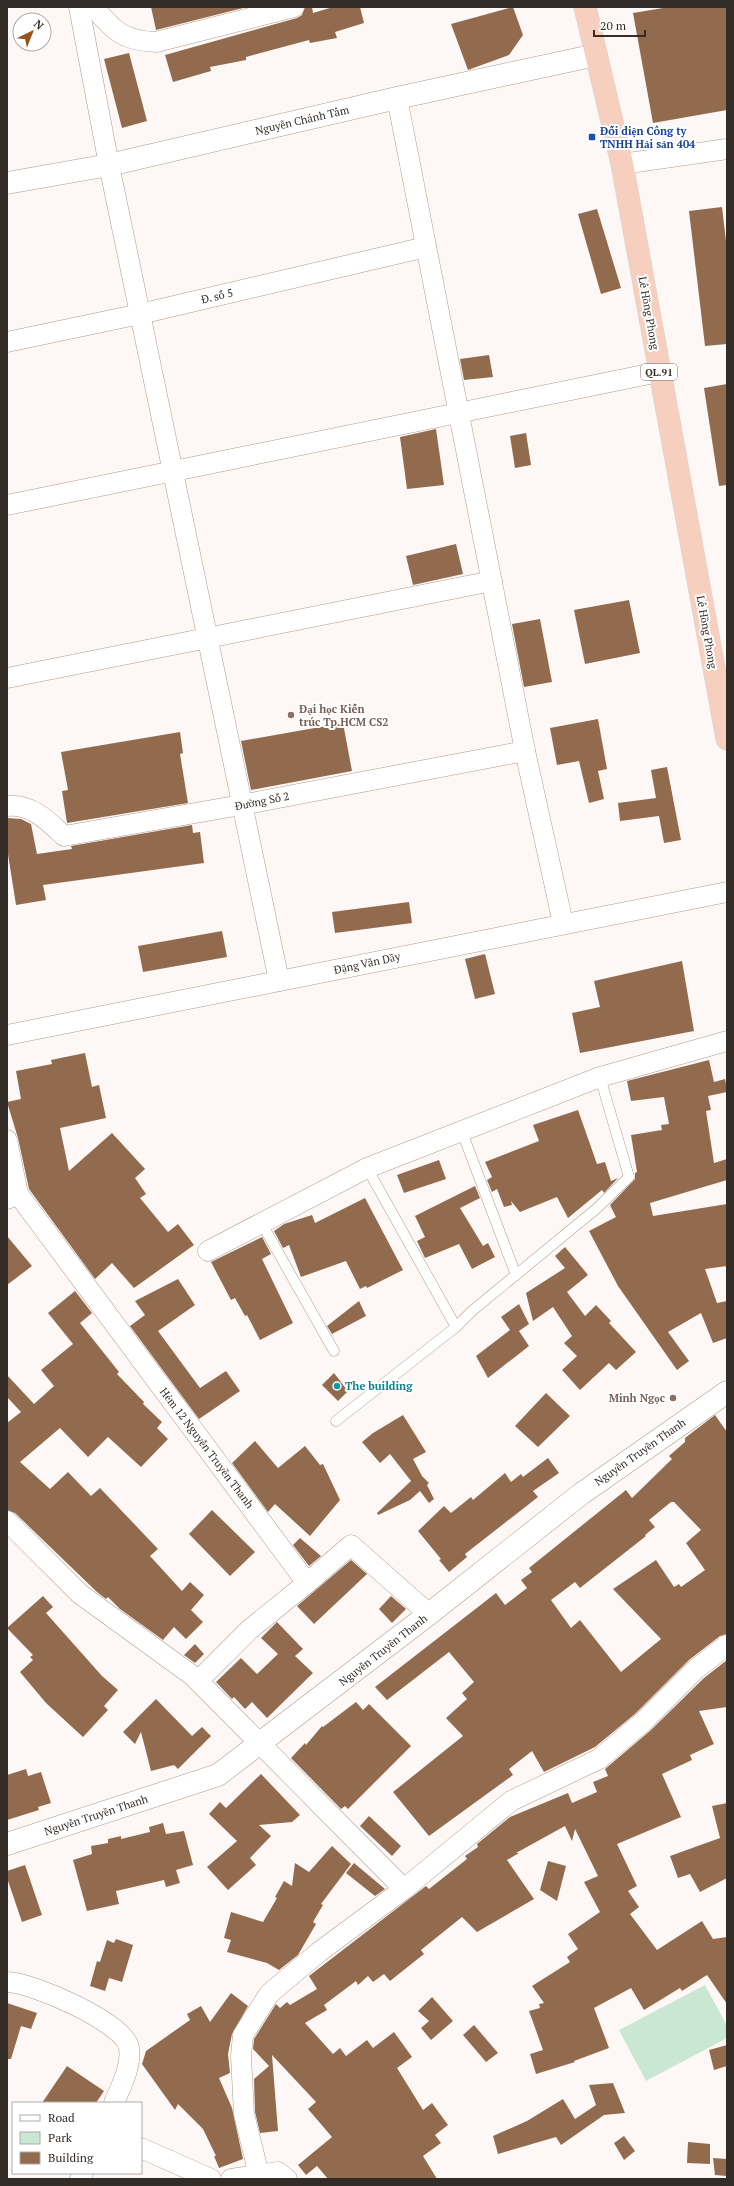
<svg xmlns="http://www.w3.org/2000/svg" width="734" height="2186" viewBox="0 0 734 2186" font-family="'PT Serif',serif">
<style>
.green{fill:#cae7d4}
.building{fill:#926b4f;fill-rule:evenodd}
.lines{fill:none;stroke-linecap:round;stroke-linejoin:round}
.service-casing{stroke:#af9b8e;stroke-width:11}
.minor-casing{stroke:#af9b8e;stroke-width:21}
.tertiary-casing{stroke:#af9b8e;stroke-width:23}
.trunk-casing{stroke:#d6d5d4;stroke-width:23}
.service{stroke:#fff;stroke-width:10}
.minor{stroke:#fff;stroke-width:20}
.tertiary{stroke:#fff;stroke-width:22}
.trunk{stroke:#f6cfbe;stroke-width:22}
.transit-dot{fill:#1a4fb4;stroke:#fff;stroke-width:1.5}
.education-dot{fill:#8d6e63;stroke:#fff;stroke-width:1.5}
.culture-dot{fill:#0f9aa8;stroke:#fff;stroke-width:1.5}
.labels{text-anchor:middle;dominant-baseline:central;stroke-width:4;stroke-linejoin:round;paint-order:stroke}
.shield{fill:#fff;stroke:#716b67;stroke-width:1}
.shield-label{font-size:10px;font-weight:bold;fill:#342c26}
.street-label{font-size:11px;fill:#342c26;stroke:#fff}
.transit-label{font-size:11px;font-weight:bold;fill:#164399;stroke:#fff;text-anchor:start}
.education-label{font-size:11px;font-weight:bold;fill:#785e54;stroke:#fff;text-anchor:start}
.culture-label{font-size:11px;font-weight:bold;fill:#0d838f;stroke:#fff;text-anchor:start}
</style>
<rect width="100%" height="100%" fill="#fdf8f5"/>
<polygon class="green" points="705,1985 727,2026 727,2038 646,2081 619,2030"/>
<g class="building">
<polygon points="151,7 247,7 156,30"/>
<polygon points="305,7 312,7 313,13 333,7 360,7 364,23 335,32 337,38 310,43 309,40 246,57 246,60 210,67 211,71 173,82 165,55 297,18 302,15"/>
<polygon points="513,7 523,35 509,55 468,70 451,24"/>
<polygon points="669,7 727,7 727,110 653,123 633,13"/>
<polygon points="129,53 147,121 122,128 104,59"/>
<polygon points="722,207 727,249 727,344 705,346 689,211"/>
<polygon points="597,209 621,288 601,294 578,214"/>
<polygon points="489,355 493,377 464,380 460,359"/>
<polygon points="727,384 727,485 719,486 704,388"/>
<polygon points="436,429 444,485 407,489 400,437"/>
<polygon points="526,433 531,465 515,468 510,436"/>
<polygon points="456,544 463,574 413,585 406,556"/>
<polygon points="629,600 640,653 585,664 574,610"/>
<polygon points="540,619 552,682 524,687 512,624"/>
<polygon points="598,719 607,769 598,771 604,799 589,803 579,761 557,765 550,728"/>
<polygon points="343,723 352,771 251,790 241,741"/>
<polygon points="180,732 183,753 180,754 188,803 67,823 62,791 68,790 61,752"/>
<polygon points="667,767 681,840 664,843 659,816 620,821 618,803 656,798 651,770"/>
<polygon points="7,818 21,819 31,824 37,854 72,849 71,846 192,825 193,833 200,832 204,863 43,885 46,900 16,905 7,848"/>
<polygon points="409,902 412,923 335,933 332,912"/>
<polygon points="222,931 227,957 143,972 138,946"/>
<polygon points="485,954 495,994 475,999 465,959"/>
<polygon points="682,961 694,1031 580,1053 572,1013 600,1007 594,981"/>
<polygon points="85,1053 92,1087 99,1085 106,1118 60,1128 69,1171 112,1133 145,1169 135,1178 146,1194 140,1198 168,1232 178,1224 194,1245 134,1288 112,1263 95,1279 29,1189 18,1138 7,1102 21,1099 16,1071 52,1064 51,1060"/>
<polygon points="709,1060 714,1082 725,1079 727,1089 727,1092 708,1096 711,1110 706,1111 714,1163 727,1159 727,1180 650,1203 653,1216 727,1204 727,1266 705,1269 717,1303 727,1301 727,1338 713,1343 701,1313 668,1332 689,1361 677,1370 618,1286 589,1231 616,1217 610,1205 635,1179 635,1173 637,1172 631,1135 662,1130 661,1125 669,1124 664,1097 631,1101 627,1081"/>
<polygon points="578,1110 597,1164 605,1162 611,1181 618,1178 604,1193 602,1190 568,1218 557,1197 520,1212 511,1201 512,1205 504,1207 497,1189 492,1192 487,1180 492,1177 485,1162 539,1141 533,1125"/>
<polygon points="439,1160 446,1179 404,1193 397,1175"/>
<polygon points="475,1186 480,1198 460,1208 483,1246 488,1243 495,1257 472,1269 459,1244 425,1258 417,1241 425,1237 415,1216"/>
<polygon points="365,1198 403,1270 367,1288 366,1286 360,1289 346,1261 301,1277 289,1245 283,1248 274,1231 284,1224 312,1215 315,1223"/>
<polygon points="7,1236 32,1266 7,1285"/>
<polygon points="262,1237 271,1254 262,1259 293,1323 260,1340 247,1315 245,1316 235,1298 231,1300 211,1262"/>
<polygon points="565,1247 588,1275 567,1292 585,1316 596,1305 611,1321 609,1323 636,1352 616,1370 609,1363 580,1390 562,1370 577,1356 564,1343 572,1336 553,1307 533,1321 526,1293 565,1268 555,1256"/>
<polygon points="178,1279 195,1305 158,1331 200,1388 226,1371 240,1391 199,1419 130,1326 145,1315 135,1301"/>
<polygon points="75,1291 92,1313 80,1323 119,1372 117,1374 144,1402 143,1404 162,1422 157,1428 168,1439 141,1467 108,1437 88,1457 60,1428 20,1462 50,1489 68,1472 91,1496 100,1488 158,1549 150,1556 182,1591 190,1582 204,1595 191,1610 203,1622 186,1639 174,1627 163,1640 120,1609 108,1597 106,1599 97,1592 15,1513 7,1510 7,1423 21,1412 7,1397 7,1375 34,1404 54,1386 41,1370 73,1344 48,1313"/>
<polygon points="359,1301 366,1316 332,1334 327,1326"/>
<polygon points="519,1304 529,1324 519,1331 529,1346 488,1378 476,1356 510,1330 501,1317"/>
<polygon points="334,1373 348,1391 338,1401 322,1385"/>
<polygon points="546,1393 570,1416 538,1447 515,1426"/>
<polygon points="403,1415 426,1452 413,1459 422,1476 429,1483 427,1485 434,1499 429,1503 420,1491 410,1500 378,1515 377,1513 411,1481 390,1454 380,1463 362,1442 373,1433"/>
<path d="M715 1415 727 1432V1634L720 1636 689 1660 635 1714 595 1747 544 1772 532 1751 509 1769 513 1775 429 1836 393 1792 463 1736 446 1718 467 1699 462 1693 474 1682 449 1652 387 1700 375 1687 496 1593 505 1605 527 1588 521 1580 532 1572 529 1568 626 1490 632 1498 672 1459 669 1456 685 1442V1438ZM671 1502H674L701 1530 686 1543 705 1570 681 1587 679 1584 674 1587 656 1560 613 1589 661 1639 621 1672 580 1620 571 1628 551 1600 575 1582 580 1588 646 1536 645 1535 655 1527 649 1520Z"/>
<polygon points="255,1441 278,1468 305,1446 320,1465 323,1464 340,1500 310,1536 275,1504 268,1512 232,1463"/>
<polygon points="548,1458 559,1473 533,1491 538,1497 465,1554 467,1557 449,1572 439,1560 441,1559 418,1531 444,1506 451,1513 471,1497 473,1500 505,1473 511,1482 521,1474 523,1477"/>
<polygon points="212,1510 255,1552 230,1576 189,1534"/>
<polygon points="300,1538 321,1556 309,1566 293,1545"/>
<polygon points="351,1560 367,1574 314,1624 297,1606"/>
<polygon points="43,1596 53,1607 46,1613 102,1676 118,1690 104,1706 108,1710 83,1737 46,1703 20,1672 33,1660 30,1657 33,1655 7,1628"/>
<polygon points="391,1596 406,1609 392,1623 379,1609"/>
<polygon points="277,1622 303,1649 295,1656 313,1673 267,1718 252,1702 245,1709 234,1697 232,1699 216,1682 241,1658 257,1674 278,1654 261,1638"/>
<polygon points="195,1644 204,1654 195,1663 184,1655"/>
<polygon points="727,1660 727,1707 699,1711 714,1744 690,1755 692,1760 662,1774 681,1817 617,1844 637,1886 628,1891 639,1907 630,1914 657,1950 702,1921 713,1939 727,1937 727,2004 707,1975 682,1991 680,1988 644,2010 631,1988 594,2008 609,2048 574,2061 575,2062 536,2074 530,2054 543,2050 529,2011 540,2008 539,2004 544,2003 532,1986 570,1962 567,1957 578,1949 568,1934 600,1912 584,1882 598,1876 575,1829 572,1841 565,1826 516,1853 519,1853 507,1860 534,1899 477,1932 462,1917 421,1950 424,1954 390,1981 384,1974 373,1982 368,1976 358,1985 356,1981 324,2005 327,2010 305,2023 333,2054 340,2048 346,2056 367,2040 373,2048 394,2032 412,2057 397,2068 423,2110 432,2103 448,2125 435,2135 441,2143 423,2156 437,2179 328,2179 317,2166 306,2175 298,2165 332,2137 308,2109 316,2102 272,2055 278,2131 260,2133 255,2112 254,2079 269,2066 253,2049 254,2039 276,2004 280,2008 287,2002 290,2005 317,1989 309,1976 426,1886 429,1889 467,1859 465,1856 478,1847 477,1844 510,1817 568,1793 572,1803 597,1792 593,1782 608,1776 605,1769 651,1730 704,1678"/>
<polygon points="156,1699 192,1736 202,1727 211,1736 178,1769 174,1765 151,1771 141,1732 135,1744 123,1732"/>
<polygon points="356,1702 363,1710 369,1704 411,1746 348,1809 345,1806 341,1809 291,1758 305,1743 306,1745 322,1726 323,1727"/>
<polygon points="26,1769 28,1776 41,1772 51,1803 38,1807 39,1810 7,1820 7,1775"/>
<polygon points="261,1774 300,1815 292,1822 259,1825 271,1836 250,1858 256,1865 228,1890 207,1867 237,1841 209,1814 220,1802 226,1808"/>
<polygon points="727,1803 727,1878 700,1892 690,1874 678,1878 670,1856 720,1838 712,1806"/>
<polygon points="369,1816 401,1846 392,1856 360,1826"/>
<polygon points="163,1823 166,1834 184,1831 193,1865 176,1870 180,1883 166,1887 164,1880 116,1891 119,1904 87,1911 73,1860 92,1854 91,1846 108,1843 108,1839 121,1836 121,1839 150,1832 149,1827"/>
<polygon points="332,1846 351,1864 321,1904 323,1905 313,1922 316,1924 298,1955 279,1970 267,1963 227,1952 231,1940 224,1938 231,1912 263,1922 277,1898 275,1897 284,1881 292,1886 295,1863 309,1872"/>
<polygon points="548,1861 566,1866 557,1901 540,1890"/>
<polygon points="354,1863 385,1889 375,1896 346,1873"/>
<polygon points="25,1865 42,1915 22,1922 7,1878 7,1871"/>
<polygon points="116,1939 133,1945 122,1982 109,1978 105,1991 90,1986 97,1961 100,1962 107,1940 114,1943"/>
<polygon points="231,1993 248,2006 232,2034 228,2054 230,2073 219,2078 232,2108 243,2159 219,2168 214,2156 216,2156 203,2129 178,2104 175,2110 142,2064 146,2051 190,2020 187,2014 201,2006 210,2022"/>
<polygon points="432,1997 453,2021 431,2040 421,2028 429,2021 418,2011"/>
<polygon points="7,2003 37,2013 31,2029 21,2026 11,2059 7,2059"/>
<polygon points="474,2025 498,2053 486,2062 463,2035"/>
<polygon points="727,2045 727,2066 714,2070 709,2050"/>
<polygon points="67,2066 104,2091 96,2103 42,2103"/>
<polygon points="613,2083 625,2113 604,2115 561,2145 556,2137 498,2154 493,2136 527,2121 563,2099 575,2119 596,2105 589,2085"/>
<polygon points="624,2136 635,2151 624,2160 614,2143"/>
<polygon points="688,2142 710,2144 710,2164 687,2163"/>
<polygon points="713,2158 727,2159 727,2176 715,2175"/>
</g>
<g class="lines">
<g class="service-casing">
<g id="service">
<polyline points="462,1132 516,1275"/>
<polyline points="367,1168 456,1327"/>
<polyline points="262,1224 334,1351"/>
<polyline points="336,1421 456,1327 472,1311 596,1209 629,1177 600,1077"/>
</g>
</g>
<g class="minor-casing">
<g id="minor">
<polyline points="79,7 109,165 279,981"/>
<path d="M94 7C113 31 124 41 156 42L294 7"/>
<polyline points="397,98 525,751 563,923"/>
<polyline points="622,164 727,149"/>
<polyline points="7,342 140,314 426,247"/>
<polyline points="7,505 659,372"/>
<polyline points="7,678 492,581"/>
<path d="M7 806C32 804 47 820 64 836L241 805 525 751"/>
<polyline points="7,1035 727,892"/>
<polyline points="7,1140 18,1194"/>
<polyline points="7,1199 18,1194 307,1583 351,1545 429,1614"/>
<polyline points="208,1251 367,1168 600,1077 727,1041"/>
<polyline points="7,1521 80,1594 193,1676 404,1889"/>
<polyline points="198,1681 249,1630 307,1583"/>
<path d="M7 1982C31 1982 126 2023 129 2048 132 2066 121 2086 114 2103"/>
<polyline points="141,2148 211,2179"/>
<polyline points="80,2179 83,2173"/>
<polyline points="231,2179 259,2175"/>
<polyline points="287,2179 278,2172 259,2175 244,2114 241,2056 243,2035 269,1994 319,1952 404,1889 511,1801 599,1759 643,1722 696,1669 727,1645"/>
</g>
</g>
<g class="tertiary-casing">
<g id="tertiary">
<polyline points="7,183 109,165 397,98 596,55"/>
<polyline points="7,1844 218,1775 429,1614 581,1494 727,1392"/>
</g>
</g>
<g class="trunk-casing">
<polyline id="trunk" points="585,7 622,164 727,739"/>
</g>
<use href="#service" class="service"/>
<use href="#minor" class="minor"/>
<use href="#tertiary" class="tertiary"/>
<use href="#trunk" class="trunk"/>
</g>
<rect class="transit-dot" x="588" y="133" width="8" height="8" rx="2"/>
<g class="education-dot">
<circle cx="291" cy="715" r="4"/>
<circle cx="673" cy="1398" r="4"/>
</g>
<circle class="culture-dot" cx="337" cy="1386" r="4"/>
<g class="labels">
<rect class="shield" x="641" y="364" width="36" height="16" rx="3"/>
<g class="shield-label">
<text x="659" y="372">QL.91</text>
</g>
<g class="street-label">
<text transform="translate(302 120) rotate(-13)">Nguyễn Chánh Tâm</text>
<text transform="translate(217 296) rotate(-13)">Đ. số 5</text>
<text transform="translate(649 313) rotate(80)">Lê Hồng Phong</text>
<text transform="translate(707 632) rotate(80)">Lê Hồng Phong</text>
<text transform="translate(262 801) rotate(-11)">Đường Số 2</text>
<text transform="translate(367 963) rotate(-12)">Đặng Văn Dầy</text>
<text transform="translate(207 1448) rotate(53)">Hẻm 12 Nguyễn Truyền Thanh</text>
<text transform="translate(640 1452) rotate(-35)">Nguyễn Truyền Thanh</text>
<text transform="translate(383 1650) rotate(-38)">Nguyễn Truyền Thanh</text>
<text transform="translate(96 1815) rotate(-18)">Nguyễn Truyền Thanh</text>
</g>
<g class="transit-label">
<text x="600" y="131">Đối diện Công ty<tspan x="600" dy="13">TNHH Hải sản 404</tspan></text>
</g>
<g class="education-label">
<text x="299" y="709">Đại học Kiến<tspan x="299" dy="13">trúc Tp.HCM CS2</tspan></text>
<text x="665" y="1398" text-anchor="end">Minh Ngọc</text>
</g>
<g class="culture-label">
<text x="345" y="1386">The building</text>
</g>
</g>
<rect width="734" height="2186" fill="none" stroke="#342c26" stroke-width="16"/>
<rect x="12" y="2102" width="130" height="72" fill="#ffffff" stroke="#aeaba8"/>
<rect x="20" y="2115" width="20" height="6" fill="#ffffff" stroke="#aeaba8"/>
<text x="48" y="2122" font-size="12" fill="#342c26">Road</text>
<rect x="20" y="2132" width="20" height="12" fill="#cae7d4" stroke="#aeaba8"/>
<text x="48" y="2142" font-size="12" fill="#342c26">Park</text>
<rect x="20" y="2152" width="20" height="12" fill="#926b4f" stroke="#aeaba8"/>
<text x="48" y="2162" font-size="12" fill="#342c26">Building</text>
<g transform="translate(32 32) rotate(43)"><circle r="19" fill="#ffffff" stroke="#aeaba8"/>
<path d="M0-3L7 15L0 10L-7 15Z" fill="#95541f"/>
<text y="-6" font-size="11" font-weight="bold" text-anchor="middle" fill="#342c26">N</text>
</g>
<path d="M594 30v6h51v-6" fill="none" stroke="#342c26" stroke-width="2"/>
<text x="600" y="30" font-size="12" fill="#342c26" stroke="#ffffff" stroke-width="3" paint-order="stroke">20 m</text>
</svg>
